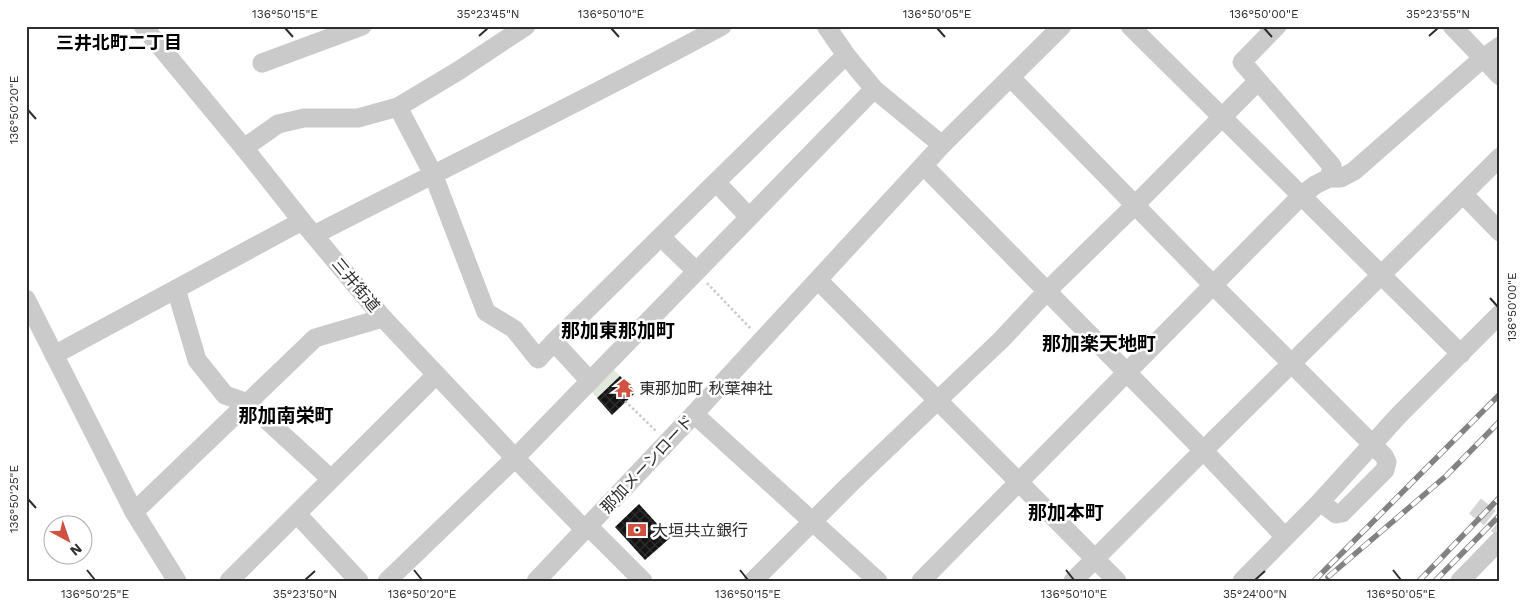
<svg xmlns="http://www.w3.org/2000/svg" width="1526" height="607" viewBox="0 0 1526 607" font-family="'Work Sans','Noto Sans JP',sans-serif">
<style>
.park{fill:#e1e9dc}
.building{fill:url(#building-cross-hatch)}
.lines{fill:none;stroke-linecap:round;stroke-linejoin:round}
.minor-tunnel{stroke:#d5d5d5;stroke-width:19;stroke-dasharray:19 9;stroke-linecap:butt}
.path{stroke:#cacaca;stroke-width:2.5;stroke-dasharray:2.5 2.5;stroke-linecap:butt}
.minor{stroke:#cacaca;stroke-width:19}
.rail-casing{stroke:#828282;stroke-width:5.5}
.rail{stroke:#fff;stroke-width:4;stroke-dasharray:11;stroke-linecap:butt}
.ticks{fill:none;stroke:#2d2d2d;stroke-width:2}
.labels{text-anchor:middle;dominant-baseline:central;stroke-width:5;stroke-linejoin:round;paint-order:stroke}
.street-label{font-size:16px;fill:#2d2d2d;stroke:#fff}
.poi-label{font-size:16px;fill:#2d2d2d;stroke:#fff;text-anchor:start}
.neighbourhood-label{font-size:18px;font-weight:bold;fill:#000;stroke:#fff}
.quarter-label{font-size:19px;font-weight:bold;fill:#000;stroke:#fff}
.neatline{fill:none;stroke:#2d2d2d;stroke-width:2}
.ticks-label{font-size:12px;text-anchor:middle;fill:#2d2d2d}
</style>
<defs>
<pattern id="building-cross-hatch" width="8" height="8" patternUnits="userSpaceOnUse" patternTransform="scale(1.25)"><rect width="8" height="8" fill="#141414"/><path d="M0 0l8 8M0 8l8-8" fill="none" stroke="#2e2e2e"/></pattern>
</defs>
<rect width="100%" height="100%" fill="#fff"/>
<polygon class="park" points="606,362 620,376 613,383 625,401 609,386 597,398 585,384"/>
<g class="building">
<polygon points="620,376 636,392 612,415 597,398"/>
<polygon points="639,504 670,538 645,560 615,527"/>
</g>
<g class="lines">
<polyline class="minor-tunnel" points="1475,506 1500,526"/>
<g class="path">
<polyline points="707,283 752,330"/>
<polyline points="625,401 656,431"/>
</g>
<g class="minor">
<polyline points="143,26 244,148 302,221 383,318 515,458 585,530"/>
<polyline points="826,26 846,55 874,89 942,145"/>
<polyline points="1130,26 1461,354"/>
<polyline points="1277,26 1242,62 1332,166 1329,178"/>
<polyline points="1452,26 1500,76"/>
<polyline points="262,63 362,26"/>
<polyline points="1011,78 1213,285 1384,456 1387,462 1385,470 1342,513 1336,514 1320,502"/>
<polyline points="398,107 433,174 486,312 514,329 538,359 554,342 590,381"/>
<polyline points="244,148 278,124 304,118 358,118 398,107 458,71 526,26"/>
<polyline points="924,166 1203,450 1285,537"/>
<polyline points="716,182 846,55"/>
<polyline points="1463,194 1500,232"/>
<path d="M314 235C450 165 588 99 722 26"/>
<polyline points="661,237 696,271"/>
<polyline points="818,280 1117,581"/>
<polyline points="176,289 197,360 225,395 248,403 331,479"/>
<polyline points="26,299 134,512 177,581"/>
<polyline points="554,342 716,182 749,217"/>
<polyline points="54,355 302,221"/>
<polyline points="694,414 878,581"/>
<polyline points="134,512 315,338 383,318"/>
<polyline points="297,514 359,581"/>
<polyline points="589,527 643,581"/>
<polyline points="229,581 436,375"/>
<polyline points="387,581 515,458 874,89"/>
<polyline points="536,581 694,414 942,145 1062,26"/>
<polyline points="753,581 850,484 1001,340 1047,291 1135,205 1258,81"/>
<polyline points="921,581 1301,196 1315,185 1329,178 1341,178 1354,171 1483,58 1500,46"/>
<path d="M1073 581C1214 438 1358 299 1500 157"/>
<polyline points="1242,581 1320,502 1399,415 1500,314"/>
<polyline points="1460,581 1500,540"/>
</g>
<g class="rail-casing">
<g id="rail">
<polyline points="1328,577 1446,476 1500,421"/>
<polyline points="1314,581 1500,394"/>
<polyline points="1419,581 1500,497"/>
<polyline points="1435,581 1500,515"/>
</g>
</g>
<use href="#rail" class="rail"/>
</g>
<path class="ticks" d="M285 28 293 37M611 28 619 37M937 28 945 37M1264 28 1272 37M479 36 488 28M1429 36 1438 28M28 110 36 119M1490 298 1498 307M28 499 36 508M87 570 95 580M414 570 422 580M740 570 748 580M1066 570 1074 580M1393 570 1401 580M305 580 315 571M1255 580 1265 571"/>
<defs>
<g id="temple-bare" transform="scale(1.5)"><path d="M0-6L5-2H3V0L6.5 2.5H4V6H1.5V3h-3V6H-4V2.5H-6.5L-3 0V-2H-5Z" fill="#d05243" stroke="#fff" stroke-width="2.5" paint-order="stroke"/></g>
<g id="bank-bare" transform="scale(1.5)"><path d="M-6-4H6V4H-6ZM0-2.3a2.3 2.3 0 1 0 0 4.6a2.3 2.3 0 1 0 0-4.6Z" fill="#d05243" stroke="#fff" stroke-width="2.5" paint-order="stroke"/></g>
</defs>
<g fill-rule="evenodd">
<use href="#temple-bare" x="624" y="388"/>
<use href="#bank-bare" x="637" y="530"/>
</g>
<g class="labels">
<g class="street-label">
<text transform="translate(356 285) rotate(50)">三井街道</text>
<text transform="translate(647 464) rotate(-47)">那加メーンロード</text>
</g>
<g class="poi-label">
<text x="639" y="388">東那加町 秋葉神社</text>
<text x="652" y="530">大垣共立銀行</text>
</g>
<g class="neighbourhood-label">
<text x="119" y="42">三井北町二丁目</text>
</g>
<g class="quarter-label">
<text x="618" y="330">那加東那加町</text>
<text x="1099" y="343">那加楽天地町</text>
<text x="286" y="415">那加南栄町</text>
<text x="1066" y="512">那加本町</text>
</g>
</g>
<rect width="1526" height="607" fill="none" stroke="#ffffff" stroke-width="55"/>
<g transform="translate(68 540) rotate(140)"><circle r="24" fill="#ffffff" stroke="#ababab"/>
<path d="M0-4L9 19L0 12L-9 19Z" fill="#d05243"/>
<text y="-8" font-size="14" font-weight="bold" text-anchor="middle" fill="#2d2d2d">N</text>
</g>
<rect x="28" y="28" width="1470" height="552" class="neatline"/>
<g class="ticks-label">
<text x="285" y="18">136°50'15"E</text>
<text x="488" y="18">35°23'45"N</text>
<text x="611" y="18">136°50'10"E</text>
<text x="937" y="18">136°50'05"E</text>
<text x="1264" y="18">136°50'00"E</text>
<text x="1438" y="18">35°23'55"N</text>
<text transform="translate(14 110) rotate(-90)" y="4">136°50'20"E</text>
<text transform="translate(1512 307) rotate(-90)" y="4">136°50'00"E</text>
<text transform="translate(14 499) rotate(-90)" y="4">136°50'25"E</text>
<text x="95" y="598">136°50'25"E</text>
<text x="305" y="598">35°23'50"N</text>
<text x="422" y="598">136°50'20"E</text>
<text x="748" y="598">136°50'15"E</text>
<text x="1074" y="598">136°50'10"E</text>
<text x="1255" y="598">35°24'00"N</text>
<text x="1401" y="598">136°50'05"E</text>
</g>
</svg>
